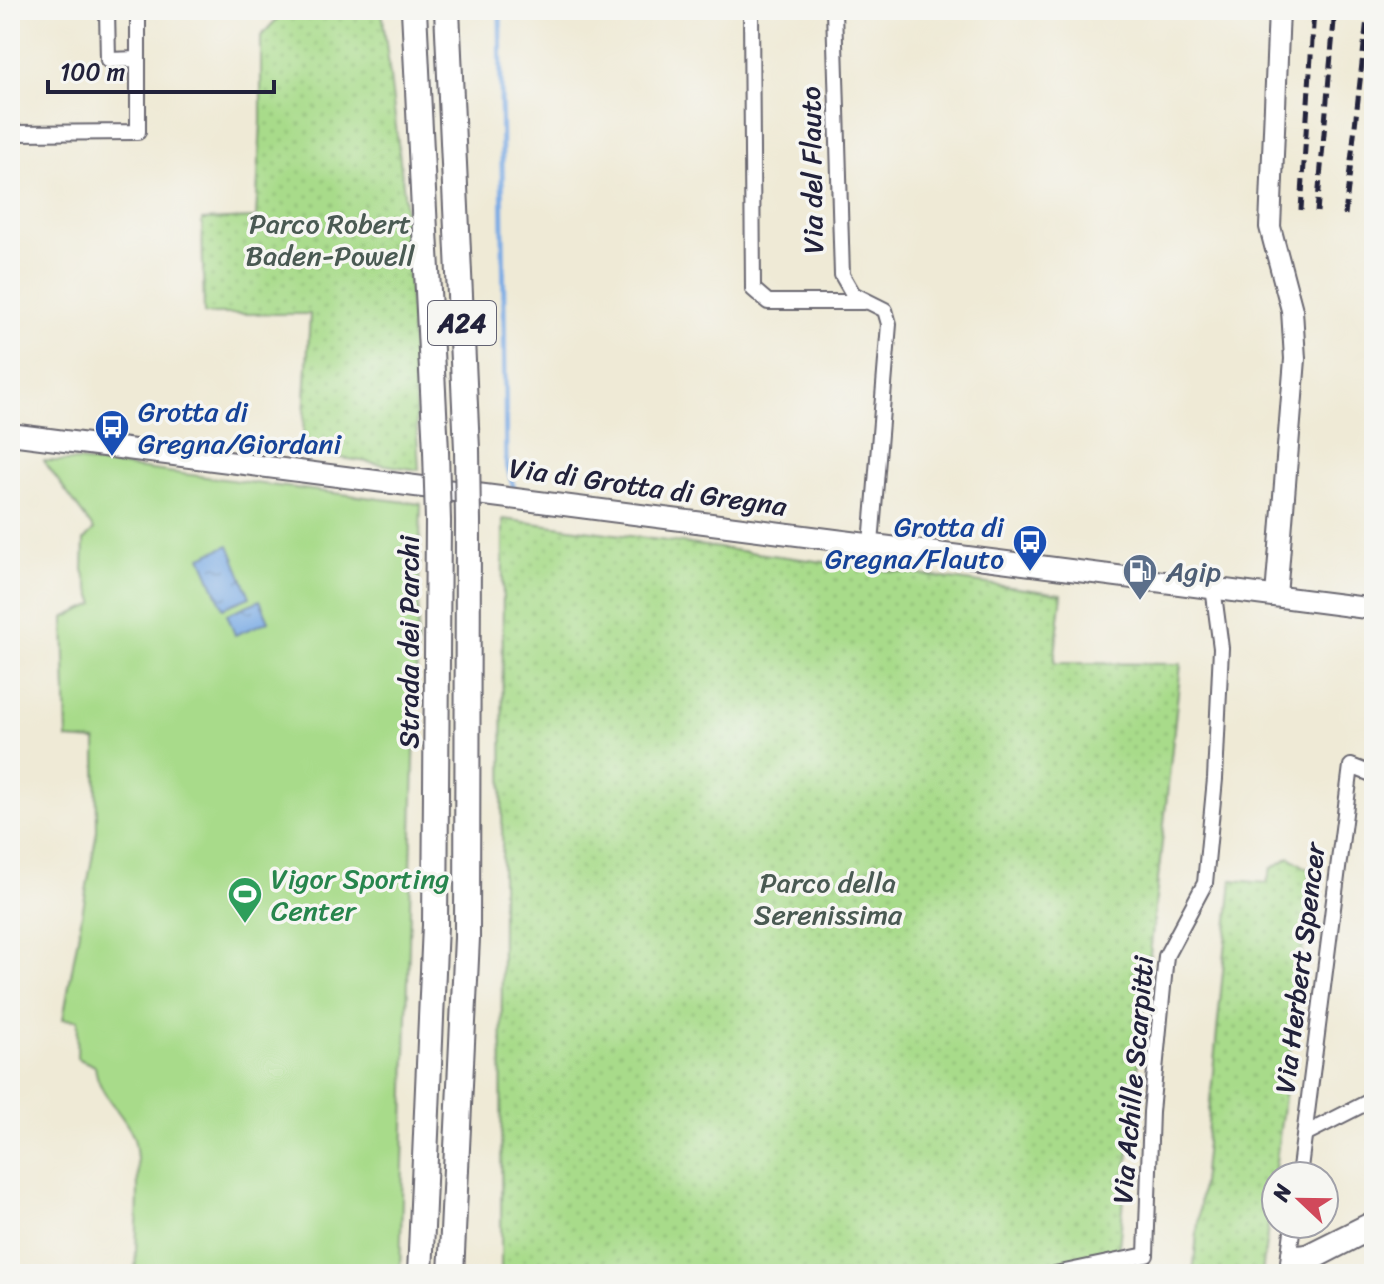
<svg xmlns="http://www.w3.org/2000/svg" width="1384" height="1284" viewBox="0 0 1384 1284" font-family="Sriracha,sans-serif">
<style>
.green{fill:url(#green-dots);stroke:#657e62;stroke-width:2}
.pitch{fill:#a8db8a;stroke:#657e62;stroke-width:2}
.water{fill:url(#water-ripples);stroke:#4e6690;stroke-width:2}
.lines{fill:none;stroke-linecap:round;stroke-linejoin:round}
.stream{stroke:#79aae4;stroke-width:5}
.street-casing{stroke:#6a6871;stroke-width:18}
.secondary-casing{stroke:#6a6871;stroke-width:24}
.highway-casing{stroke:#6a6871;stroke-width:28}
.street{stroke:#fff;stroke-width:14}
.secondary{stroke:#fff;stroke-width:20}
.highway{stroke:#fff;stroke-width:24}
.rail{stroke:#22223b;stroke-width:5;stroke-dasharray:12 6;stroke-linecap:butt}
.highway-bridge-casing{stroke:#6a6871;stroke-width:28;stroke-linecap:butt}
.highway-bridge{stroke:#fff;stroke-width:24}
.labels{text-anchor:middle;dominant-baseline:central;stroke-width:7;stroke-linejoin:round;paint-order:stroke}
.shield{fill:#f6f6f2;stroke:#626272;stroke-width:2}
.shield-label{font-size:26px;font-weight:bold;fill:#22223b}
.street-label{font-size:28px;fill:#22223b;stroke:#f6f6f2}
.park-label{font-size:28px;fill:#4a5a53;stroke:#f6f6f2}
.transit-label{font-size:28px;fill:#164399;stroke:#f6f6f2;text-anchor:start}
.service-label{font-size:28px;fill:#4e5e75;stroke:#f6f6f2;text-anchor:start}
.leisure-label{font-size:28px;fill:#27864d;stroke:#f6f6f2;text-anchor:start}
</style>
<defs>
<pattern id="green-dots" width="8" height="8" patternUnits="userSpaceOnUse" patternTransform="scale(2)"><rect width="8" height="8" fill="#a8db8a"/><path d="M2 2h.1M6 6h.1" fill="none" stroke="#90bc78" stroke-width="1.8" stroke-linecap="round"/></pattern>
<pattern id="water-ripples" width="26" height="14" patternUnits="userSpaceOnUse" patternTransform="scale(2)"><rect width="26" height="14" fill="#79aae4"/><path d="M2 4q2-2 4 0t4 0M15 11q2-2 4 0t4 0" fill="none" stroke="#638aba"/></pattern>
</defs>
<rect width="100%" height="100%" fill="#f6f6f2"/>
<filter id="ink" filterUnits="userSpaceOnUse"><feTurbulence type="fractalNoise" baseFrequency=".0125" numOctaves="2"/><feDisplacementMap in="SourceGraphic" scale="16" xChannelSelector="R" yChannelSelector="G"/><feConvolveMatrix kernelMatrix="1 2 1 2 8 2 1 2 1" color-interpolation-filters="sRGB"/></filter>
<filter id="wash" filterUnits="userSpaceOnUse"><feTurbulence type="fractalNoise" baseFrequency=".006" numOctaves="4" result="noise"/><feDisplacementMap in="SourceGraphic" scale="32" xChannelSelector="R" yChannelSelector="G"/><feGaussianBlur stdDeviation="1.8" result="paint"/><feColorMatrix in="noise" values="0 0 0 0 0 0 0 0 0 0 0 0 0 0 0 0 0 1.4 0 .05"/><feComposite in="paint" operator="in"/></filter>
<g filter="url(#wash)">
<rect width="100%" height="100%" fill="#efead6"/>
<g class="green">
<polygon points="277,10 382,10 404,193 419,470 302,452 310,314 204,314 202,220 256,218 261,121 261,36 277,19"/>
<polygon points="503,519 1062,594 1054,663 1181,664 1116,1274 501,1274"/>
<polygon points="1290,857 1312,872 1262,1274 1193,1274 1232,880 1267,883 1271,869"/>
</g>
<path class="pitch" d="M44 461H80L421 504 400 1274H135C136 1245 142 1159 133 1136 122 1110 98 1096 95 1066L77 1058 78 1020 63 1019 97 831 96 741 67 739 64 618 95 604 83 570 84 540 94 530Z"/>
<g class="water">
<polygon points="229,545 250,597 223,608 201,557"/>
<polygon points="260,600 269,621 235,635 227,614"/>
</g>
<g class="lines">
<polyline class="stream" points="500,10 506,461 514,489"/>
</g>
</g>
<g filter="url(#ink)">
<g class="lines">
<g class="street-casing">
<g id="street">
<polyline points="107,10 108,60 138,59"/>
<polyline points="751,10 753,289 768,302 864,302"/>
<polyline points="834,10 842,275 853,294 885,310 889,324 871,544"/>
<polyline points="10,133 138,132 138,10"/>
<polyline points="1305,1134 1374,1099"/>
<polyline points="1299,1176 1351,766 1374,775"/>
<polyline points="1289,1254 1306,1252 1374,1218"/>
<polyline points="1288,1262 1293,1224"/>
<polyline points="1287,1268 1308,1265 1374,1231"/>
<polyline points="1055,1274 1146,1255 1151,1112 1166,956 1205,883 1215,779 1221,648 1213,587"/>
</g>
</g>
<g class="secondary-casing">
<g id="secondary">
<polyline points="10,434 1374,609"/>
<polyline points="1276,596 1295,359 1292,310 1270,227 1279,10"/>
</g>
</g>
<g class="highway-casing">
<g id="highway">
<polyline points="414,10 436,451"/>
<polyline points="447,10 467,449"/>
<polyline points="420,1274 435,925 438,521"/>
<polyline points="451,1274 467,938 468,522"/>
</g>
</g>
<use href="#street" class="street"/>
<use href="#secondary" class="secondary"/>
<use href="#highway" class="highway"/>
<g class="rail">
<polyline points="1301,210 1314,10"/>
<polyline points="1317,212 1335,10"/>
<polyline points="1345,215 1368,10"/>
</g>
<g class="highway-bridge-casing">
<g id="highway-bridge">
<polyline points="467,449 468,522"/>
<polyline points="436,451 438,521"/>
</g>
</g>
<use href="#highway-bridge" class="highway-bridge"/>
</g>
</g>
<defs>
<g id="bus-pin" transform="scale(1.8)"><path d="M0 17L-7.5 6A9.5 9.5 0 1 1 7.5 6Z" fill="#1a4fb4" stroke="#f6f6f2"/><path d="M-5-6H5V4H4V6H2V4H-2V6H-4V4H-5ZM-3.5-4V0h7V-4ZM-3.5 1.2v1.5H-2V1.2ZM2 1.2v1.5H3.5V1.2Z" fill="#fff"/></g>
<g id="fuel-pin" transform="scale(1.8)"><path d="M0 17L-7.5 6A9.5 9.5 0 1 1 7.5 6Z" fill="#5c6f8a" stroke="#f6f6f2"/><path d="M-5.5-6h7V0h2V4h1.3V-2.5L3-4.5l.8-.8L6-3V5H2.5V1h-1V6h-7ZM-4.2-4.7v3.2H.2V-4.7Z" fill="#fff"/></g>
<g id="stadium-pin" transform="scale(1.8)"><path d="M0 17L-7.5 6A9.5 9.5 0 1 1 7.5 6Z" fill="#2e9e5b" stroke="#f6f6f2"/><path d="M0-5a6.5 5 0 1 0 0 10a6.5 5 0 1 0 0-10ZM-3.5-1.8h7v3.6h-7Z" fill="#fff"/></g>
</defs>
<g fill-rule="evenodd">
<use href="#bus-pin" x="112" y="427"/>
<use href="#bus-pin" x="1030" y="542"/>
<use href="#fuel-pin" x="1140" y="571"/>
<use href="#stadium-pin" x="245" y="894"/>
</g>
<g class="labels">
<rect class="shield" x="428" y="301" width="68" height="44" rx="6"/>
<g class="shield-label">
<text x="462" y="323">A24</text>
</g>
<g class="street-label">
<text transform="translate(812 170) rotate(-91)">Via del Flauto</text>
<text transform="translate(648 487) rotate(8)">Via di Grotta di Gregna</text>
<text transform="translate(408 642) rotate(-90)">Strada dei Parchi</text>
<text transform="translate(1300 968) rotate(-83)">Via Herbert Spencer</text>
<text transform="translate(1133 1080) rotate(-85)">Via Achille Scarpitti</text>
</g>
<g class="park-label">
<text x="330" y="223">Parco Robert<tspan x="330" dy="32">Baden-Powell</tspan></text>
<text x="828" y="882">Parco della<tspan x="828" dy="32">Serenissima</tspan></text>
</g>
<g class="transit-label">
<text x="138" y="411">Grotta di<tspan x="138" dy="32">Gregna/Giordani</tspan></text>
<text x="1004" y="526" text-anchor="end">Grotta di<tspan x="1004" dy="32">Gregna/Flauto</tspan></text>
</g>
<g class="service-label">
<text x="1166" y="571">Agip</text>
</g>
<g class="leisure-label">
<text x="271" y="878">Vigor Sporting<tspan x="271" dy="32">Center</tspan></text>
</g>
</g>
<rect width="1384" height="1284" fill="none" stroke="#f6f6f2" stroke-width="40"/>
<g transform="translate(1300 1200) rotate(292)"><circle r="38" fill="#f6f6f2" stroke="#a1a1a9" stroke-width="2"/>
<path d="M0-6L14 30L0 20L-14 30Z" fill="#d1495b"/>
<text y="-12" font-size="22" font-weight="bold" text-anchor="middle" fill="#22223b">N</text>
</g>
<path d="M48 80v12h226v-12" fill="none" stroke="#22223b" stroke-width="4"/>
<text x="60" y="80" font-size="24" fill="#22223b" stroke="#f6f6f2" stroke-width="6" paint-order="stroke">100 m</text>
</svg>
